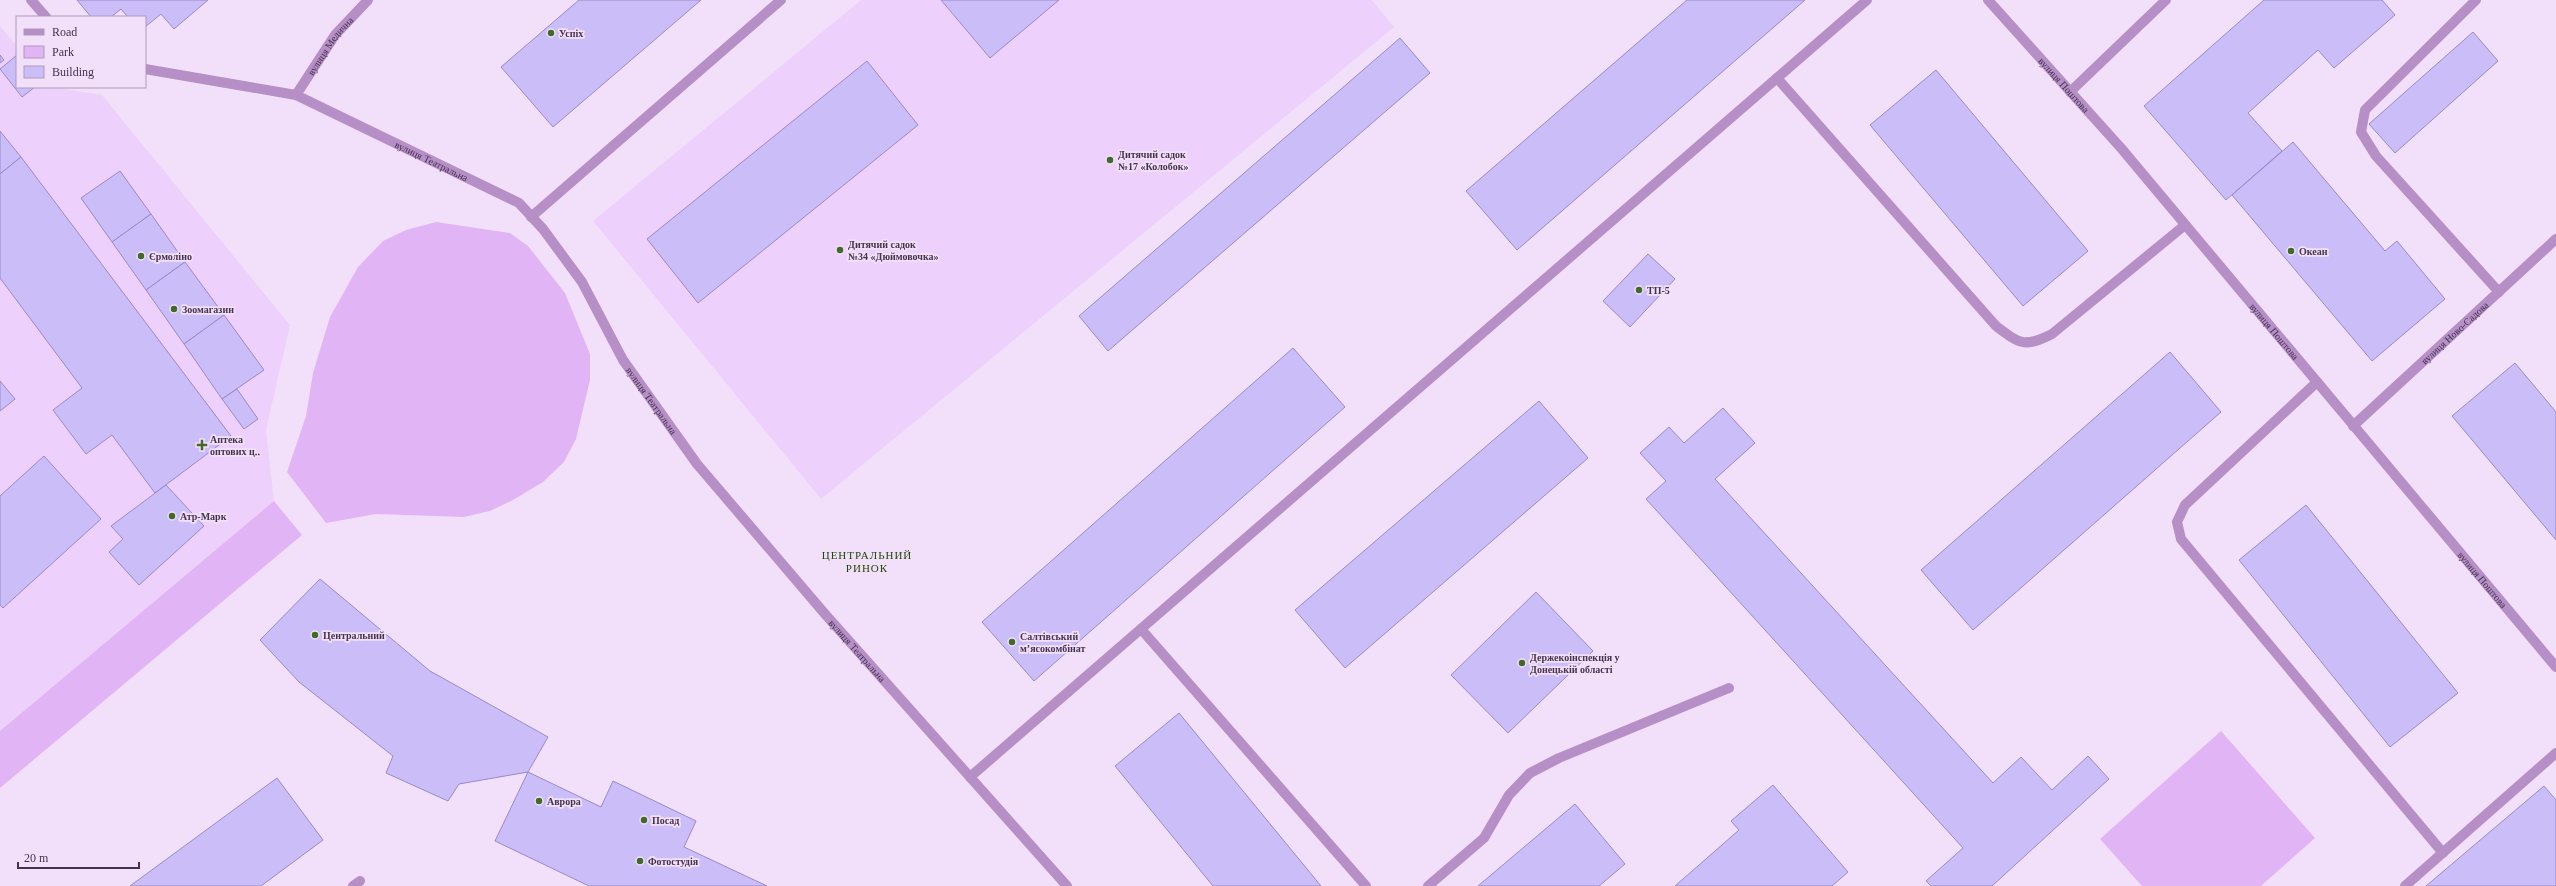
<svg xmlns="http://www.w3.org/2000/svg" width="2556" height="886" viewBox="0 0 2556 886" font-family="Georgia,serif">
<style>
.built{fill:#eed0fc}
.green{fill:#e1b5f5}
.building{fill:#cbbef8;stroke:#9988cd}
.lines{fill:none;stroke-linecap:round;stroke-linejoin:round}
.service{stroke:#b58fc6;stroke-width:10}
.minor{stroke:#b58fc6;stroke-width:10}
.poi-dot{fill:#416a26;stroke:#f2e0fb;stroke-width:1.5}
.labels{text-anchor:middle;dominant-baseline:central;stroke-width:3.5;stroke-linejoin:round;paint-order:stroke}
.poi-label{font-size:10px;font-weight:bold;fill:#45324d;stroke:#f2e0fb;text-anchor:start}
.street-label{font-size:10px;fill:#45324d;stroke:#f2e0fb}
.neighbourhood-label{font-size:11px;letter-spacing:1px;fill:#214503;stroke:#f2e0fb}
</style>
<rect width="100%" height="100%" fill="#f2e0fb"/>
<g class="built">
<polygon points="861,0 1372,0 1394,27 821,499 593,221"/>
<polygon points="0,26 17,46 17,87 52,87 102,95 290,325 266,430 274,501 0,731"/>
</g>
<g class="green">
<polygon points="436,222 510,233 528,246 565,293 590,354 590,380 576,439 564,462 543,482 513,500 490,511 464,517 376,514 326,523 287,472 306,416 313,373 330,317 358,267 383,241 406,230"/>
<polygon points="274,501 302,535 0,788 0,731"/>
<polygon points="2221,731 2315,838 2261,886 2142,886 2100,839"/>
</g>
<g class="building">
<polygon points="77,0 208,0 174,29 161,14 145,27 145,17 128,17 121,9 111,17 91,17"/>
<polygon points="579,0 701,0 553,127 501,67"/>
<polygon points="941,0 1059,0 990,58"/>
<polygon points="1687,0 1805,0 1517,250 1466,191"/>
<polygon points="2264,0 2382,0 2395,15 2334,68 2318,50 2248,113 2282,151 2226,200 2144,106"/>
<polygon points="2473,32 2498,61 2395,153 2369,124"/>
<polygon points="1400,38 1430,73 1108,351 1079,316"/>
<polygon points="0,55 4,60 0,63"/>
<polygon points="17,55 17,87 35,87 22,97 0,69"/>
<polygon points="867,61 918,125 698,303 647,239"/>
<polygon points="1936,70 2088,251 2023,306 1870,125"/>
<polygon points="0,131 21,157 0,174"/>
<polygon points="2293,142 2385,251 2397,241 2445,299 2372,361 2232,195"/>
<polygon points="21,157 231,436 155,493 112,435 86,454 53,410 82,388 0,278 0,174"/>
<polygon points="120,171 151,214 112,242 81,198"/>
<polygon points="151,214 185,262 146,290 112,242"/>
<polygon points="1648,254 1675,279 1630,327 1603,301"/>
<polygon points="185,262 224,315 184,344 146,290"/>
<polygon points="224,315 264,370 222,399 184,344"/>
<polygon points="1293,348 1345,407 1034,681 982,622"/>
<polygon points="2170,352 2221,412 1973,630 1921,570"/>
<polygon points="2515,363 2556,412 2556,540 2452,416"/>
<polygon points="0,381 15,399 0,411"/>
<polygon points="237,389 258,419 244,429 222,399"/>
<polygon points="1539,401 1588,458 1345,668 1295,610"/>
<polygon points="1723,408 1755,443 1715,479 1993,783 2021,757 2052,790 2088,756 2109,779 1992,886 1931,886 1926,881 1963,848 1646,499 1666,481 1640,453 1669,427 1684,443"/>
<polygon points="44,456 101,519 3,608 0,605 0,496"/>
<polygon points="166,485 204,526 139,585 109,552 123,539 111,526"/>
<polygon points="2306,505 2458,693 2390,747 2239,560"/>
<polygon points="320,579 430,671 548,737 528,772 459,784 448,801 386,773 393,756 299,682 260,640"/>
<polygon points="1536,592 1593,651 1508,733 1451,675"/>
<polygon points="1179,713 1321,886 1213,886 1115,766"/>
<polygon points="528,772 601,807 613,781 696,821 684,847 767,886 589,886 495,841"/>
<polygon points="277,778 323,840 261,886 130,886"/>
<polygon points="1773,785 1848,872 1832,886 1675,886 1739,830 1731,821"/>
<polygon points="2544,786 2556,800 2556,886 2426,886"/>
<polygon points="1575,804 1625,864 1599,886 1478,886"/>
</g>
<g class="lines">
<g class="service">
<polyline points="2476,0 2365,110 2361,132 2376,156 2499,292"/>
<path d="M1777 78 1996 326C2020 344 2024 348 2052 334L2185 225"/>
<polyline points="531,217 781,0"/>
<polyline points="2317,382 2185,505 2177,522 2181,539 2443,853"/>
<polyline points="1141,629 1366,886"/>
<polyline points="970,777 1867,0"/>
<polyline points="353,886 360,881"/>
<polyline points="1428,886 1484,838 1509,795 1530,773 1559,758 1729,688"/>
<polyline points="2405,886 2556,753"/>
</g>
<g class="minor">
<polyline points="31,0 46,17"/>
<path id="s1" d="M1988 0 2121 148 2556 667"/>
<path id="s2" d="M145 69 296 95 519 203 543 229 582 282 623 360 697 464 825 614 1067 886"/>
<polyline points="2070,92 2166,0"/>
<path id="s3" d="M296 95 335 35 368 0"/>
<path id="s4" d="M2353 426 2556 239"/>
</g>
</g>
<g class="poi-dot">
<circle cx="551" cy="33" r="4"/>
<circle cx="1110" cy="160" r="4"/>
<circle cx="840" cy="250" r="4"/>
<circle cx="2291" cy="251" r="4"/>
<circle cx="141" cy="256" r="4"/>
<circle cx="1639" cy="290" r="4"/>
<circle cx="174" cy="309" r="4"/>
<path d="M200 439h4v4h4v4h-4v4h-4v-4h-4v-4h4z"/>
<circle cx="172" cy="516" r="4"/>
<circle cx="315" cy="635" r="4"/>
<circle cx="1012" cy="642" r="4"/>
<circle cx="1522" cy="663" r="4"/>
<circle cx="539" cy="801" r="4"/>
<circle cx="644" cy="820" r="4"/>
<circle cx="640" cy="861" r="4"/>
</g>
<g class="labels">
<g class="poi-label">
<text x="559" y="33">Успіх</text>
<text x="1118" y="154">Дитячий садок<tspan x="1118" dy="12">№17 «Колобок»</tspan></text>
<text x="848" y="244">Дитячий садок<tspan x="848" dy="12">№34 «Дюймовочка»</tspan></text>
<text x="2299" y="251">Океан</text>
<text x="149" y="256">Єрмоліно</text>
<text x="1647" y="290">ТП-5</text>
<text x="182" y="309">Зоомагазин</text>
<text x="210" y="439">Аптека<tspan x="210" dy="12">оптових ц‥</tspan></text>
<text x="180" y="516">Атр-Марк</text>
<text x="323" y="635">Центральний</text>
<text x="1020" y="636">Салтівський<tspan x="1020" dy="12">мʼясокомбінат</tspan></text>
<text x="1530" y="657">Держекоінспекція у<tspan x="1530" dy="12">Донецькій області</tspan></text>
<text x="547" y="801">Аврора</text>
<text x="652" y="820">Посад</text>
<text x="648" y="861">Фотостудія</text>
</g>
<g class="street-label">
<text stroke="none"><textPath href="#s3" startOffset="60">вулиця Медична</textPath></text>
<text stroke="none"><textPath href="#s1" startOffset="114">вулиця Поштова</textPath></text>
<text stroke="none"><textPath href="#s2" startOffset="304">вулиця Театральна</textPath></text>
<text stroke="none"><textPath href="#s1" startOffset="438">вулиця Поштова</textPath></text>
<text stroke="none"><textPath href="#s4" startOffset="138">вулиця Ново-Садова</textPath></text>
<text stroke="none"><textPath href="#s2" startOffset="640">вулиця Театральна</textPath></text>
<text stroke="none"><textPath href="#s1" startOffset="762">вулиця Поштова</textPath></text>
<text stroke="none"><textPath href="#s2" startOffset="964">вулиця Театральна</textPath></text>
</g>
<g class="neighbourhood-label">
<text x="867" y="555">ЦЕНТРАЛЬНИЙ<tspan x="867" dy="13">РИНОК</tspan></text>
</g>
</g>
<rect x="16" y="16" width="130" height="72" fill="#f2e0fb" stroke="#ad9ab5"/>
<rect x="24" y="29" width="20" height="6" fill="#b58fc6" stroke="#ad9ab5"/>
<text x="52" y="36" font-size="12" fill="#45324d">Road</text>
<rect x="24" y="46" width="20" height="12" fill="#e1b5f5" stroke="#ad9ab5"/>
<text x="52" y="56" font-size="12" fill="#45324d">Park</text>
<rect x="24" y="66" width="20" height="12" fill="#cbbef8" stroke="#ad9ab5"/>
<text x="52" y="76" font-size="12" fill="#45324d">Building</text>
<path d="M18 862v6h121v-6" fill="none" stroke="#45324d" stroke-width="2"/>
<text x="24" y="862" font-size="12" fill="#45324d" stroke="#f2e0fb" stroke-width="3" paint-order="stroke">20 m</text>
</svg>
